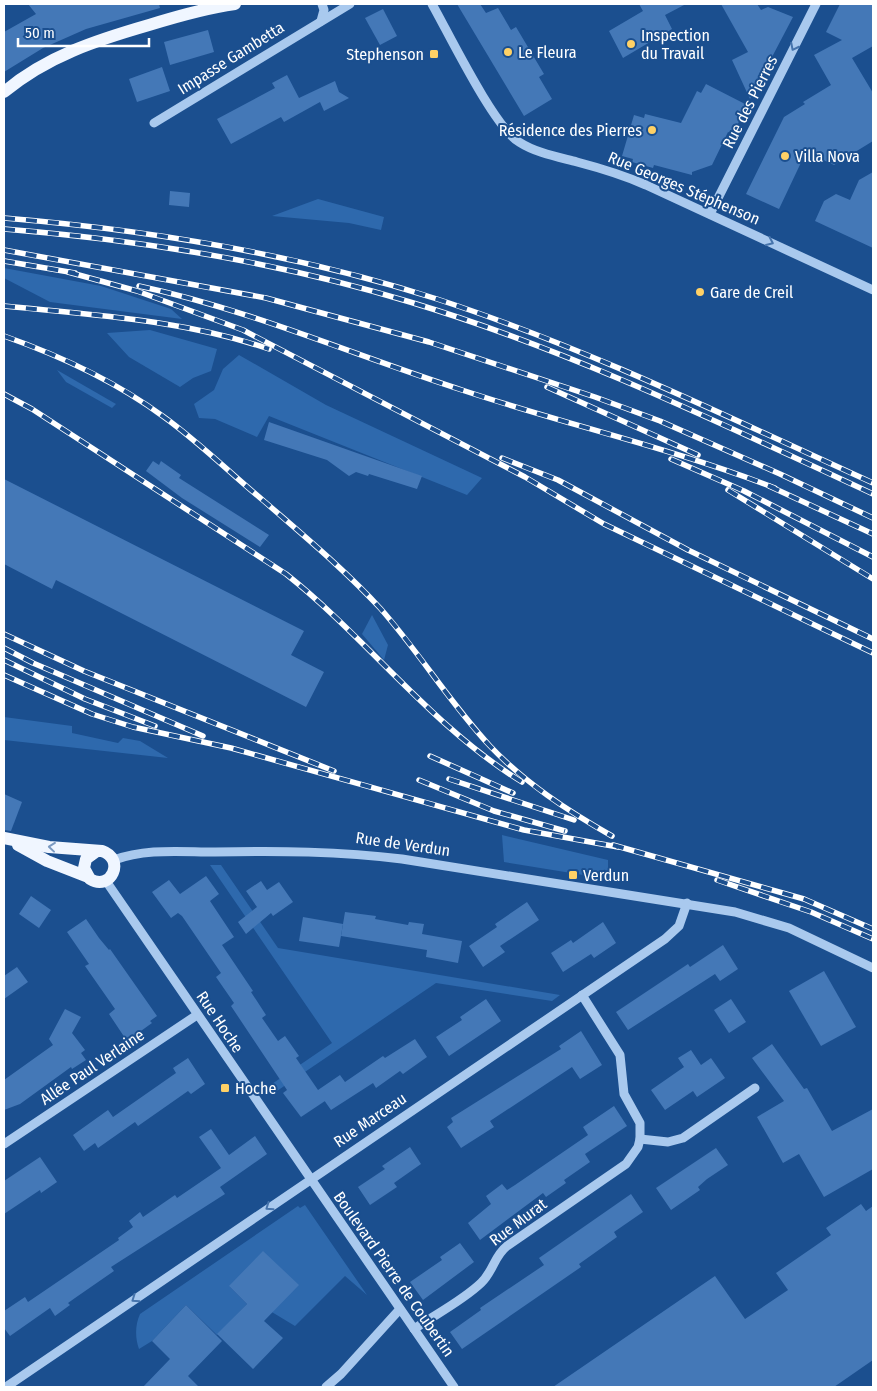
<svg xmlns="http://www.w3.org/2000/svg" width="877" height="1391" viewBox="0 0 877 1391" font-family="'Fira Sans Condensed',sans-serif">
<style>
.green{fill:#2e69ad}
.building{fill:#4478b7}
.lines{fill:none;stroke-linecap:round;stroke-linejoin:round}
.minor{stroke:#a9c9ee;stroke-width:9}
.major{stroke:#f0f6ff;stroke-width:12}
.rail-casing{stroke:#fff;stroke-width:5.5}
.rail{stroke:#1b4f8f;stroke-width:4;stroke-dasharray:11;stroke-linecap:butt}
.oneway{stroke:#4674ac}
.oneway2{stroke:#7b9ac1}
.poi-dot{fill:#ffd166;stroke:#1b4f8f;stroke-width:2}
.labels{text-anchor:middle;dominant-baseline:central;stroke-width:4;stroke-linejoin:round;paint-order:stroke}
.poi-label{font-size:16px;fill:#fff;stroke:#1b4f8f;text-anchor:start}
.street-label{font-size:16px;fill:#fff;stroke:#1b4f8f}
</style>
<rect width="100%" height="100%" fill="#1b4f8f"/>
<g class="green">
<polygon points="318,199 384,217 381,230 349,223 272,216"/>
<polygon points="4,268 101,286 171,309 182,319 50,302 4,278"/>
<polygon points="150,330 217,349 211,371 193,378 180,387 129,357 107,333"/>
<polygon points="239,355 326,405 482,478 467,495 269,416 257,437 215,419 199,418 194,404 214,390 223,369"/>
<polygon points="57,370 116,404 112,408 66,382"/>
<polygon points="372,615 388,645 384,660 362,634"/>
<polygon points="4,717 72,726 72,733 118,743 123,738 140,741 168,758 4,740"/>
<polygon points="502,835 608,860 608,879 504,862"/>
<polygon points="210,865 221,865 278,948 560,995 552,1001 436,983 271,1095 266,1088 332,1043"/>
<path d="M305 1205 367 1295 345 1276 295 1326 229 1286 247 1304 217 1335 186 1305 152 1341 139 1349C135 1338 135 1325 140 1314L298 1206 300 1208Z"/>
</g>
<g class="building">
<polygon points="28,4 159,4 160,8 86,29 43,48 4,72 4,32 36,14"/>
<polygon points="457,4 480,4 486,13 498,8 511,30 516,27 544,74 539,77 552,99 524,116"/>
<polygon points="639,4 686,4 665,15 672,29 623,58 609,31 643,11"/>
<polygon points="721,4 757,4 761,10 768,7 793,17 750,99 732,60 748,52"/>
<polygon points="840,4 873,4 873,46 852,58 873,93 873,141 834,165 806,152 779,209 746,194 784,117 805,104 803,102 831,85 814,55 842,40 826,32"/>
<polygon points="383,9 397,36 380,45 365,18"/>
<polygon points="208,30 214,52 170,65 164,42"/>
<polygon points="162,67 170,91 137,102 129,79"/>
<polygon points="287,75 299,98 335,81 339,92 349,98 324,111 320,102 284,122 281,117 231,144 217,119 275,88 272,83"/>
<polygon points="706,84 747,105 733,134 728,132 712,165 692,172 692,175 654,165 653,168 632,162 633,159 622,156 634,115 644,118 645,114 681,123 697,91 701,93"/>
<polygon points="873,172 873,248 815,221 824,201 836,194 850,200 859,180"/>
<polygon points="170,191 190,193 189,207 169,205"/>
<polygon points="269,422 422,476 417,489 369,474 368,476 356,472 349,476 327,460 264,440"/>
<polygon points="153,461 159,465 161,461 181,475 179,478 269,535 260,547 182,498 146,471"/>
<polygon points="4,479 304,631 291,655 324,672 306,707 56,580 52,589 4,564"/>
<polygon points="4,794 22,802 11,831 4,830"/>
<polygon points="206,876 219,894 210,901 234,937 222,945 253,991 251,992 266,1015 262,1018 278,1041 285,1036 299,1056 296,1058 318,1090 340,1075 345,1082 383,1056 385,1058 415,1039 427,1057 403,1074 400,1071 376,1088 373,1083 331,1110 319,1093 325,1101 301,1117 283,1093 287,1090 231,1006 234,1003 216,977 221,973 182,916 178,913 171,918 152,892 169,880 180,894"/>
<polygon points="261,881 267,890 279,882 293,902 273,916 271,913 246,934 238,922 257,907 246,891"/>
<polygon points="31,896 51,910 39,928 19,914"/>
<polygon points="527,902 539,920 500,946 505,952 483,967 469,946 497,927 495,924"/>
<polygon points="345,912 376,916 375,919 408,925 409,922 424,924 422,934 462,941 458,963 426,957 427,950 341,936"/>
<polygon points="303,917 343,924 339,947 299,941"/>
<polygon points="86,919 99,938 109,950 110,949 157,1016 150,1021 152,1023 127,1041 109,1014 115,1009 85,966 89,964 67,932"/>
<polygon points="603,922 616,943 594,958 591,954 563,972 551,953 571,940 573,943"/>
<polygon points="723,945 738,969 720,981 715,974 628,1030 616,1012 688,964 690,967"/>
<polygon points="17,967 28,982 4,999 4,976"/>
<polygon points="824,971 856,1027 821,1046 789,991"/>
<polygon points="486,999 501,1021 449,1056 436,1037 462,1020 460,1017"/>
<polygon points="731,999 746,1022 729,1033 714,1010"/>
<polygon points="65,1009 81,1017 72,1033 85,1050 81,1053 86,1060 72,1069 71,1067 20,1104 4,1110 4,1080 53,1045 49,1039"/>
<polygon points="581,1031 602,1065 580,1079 572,1067 490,1121 494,1127 461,1148 447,1127 453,1122 451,1118 561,1049 559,1046"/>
<polygon points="772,1044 804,1089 807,1088 832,1131 873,1109 873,1169 824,1197 799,1154 783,1163 757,1117 784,1101 752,1058"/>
<polygon points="691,1050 701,1065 711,1058 725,1078 697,1097 693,1091 665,1110 651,1090 684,1067 678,1058"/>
<polygon points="188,1058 205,1084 191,1094 188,1091 138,1126 135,1122 98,1148 95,1143 84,1151 73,1135 108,1110 113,1117 176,1073 173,1068"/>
<polygon points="614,1106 627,1126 585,1154 590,1162 564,1180 566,1183 546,1197 543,1193 480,1240 468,1223 491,1204 486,1196 502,1184 507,1190 515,1185 588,1135 583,1127"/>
<polygon points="211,1129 229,1155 255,1136 267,1154 220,1187 225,1194 111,1267 114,1271 75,1298 68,1303 70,1305 55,1316 50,1308 10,1336 4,1328 4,1311 25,1297 28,1302 119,1240 118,1238 133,1227 129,1221 140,1212 143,1217 175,1195 177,1198 221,1168 199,1137"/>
<polygon points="410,1147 421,1164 394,1183 397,1187 370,1205 358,1187 385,1169 382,1166"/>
<polygon points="716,1148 728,1165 707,1179 698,1187 700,1190 671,1210 656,1188"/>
<polygon points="40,1157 57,1182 41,1193 40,1190 4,1214 4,1181"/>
<polygon points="631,1194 643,1212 614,1232 617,1237 579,1264 581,1267 462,1349 450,1332 481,1310 480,1308 544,1265 539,1258"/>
<polygon points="861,1204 866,1211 873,1206 873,1360 834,1387 553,1387 715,1276 745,1319 788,1290 776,1273 831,1235 826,1228"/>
<polygon points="460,1243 474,1262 423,1300 410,1282 442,1260 440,1257"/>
<polygon points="263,1251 299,1285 264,1321 283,1338 253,1369 217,1334 247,1304 229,1286"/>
<polygon points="186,1305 222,1341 188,1376 199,1387 143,1387 170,1359 152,1341"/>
</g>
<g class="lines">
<g class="minor">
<path d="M432 4C449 34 494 127 519 142 536 153 558 157 577 162 600 168 623 175 646 185L873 290"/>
<polyline points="321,21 324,10 322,4"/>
<polyline points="154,123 350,4"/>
<polyline points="710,214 816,4"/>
<path d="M114 860C146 848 181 852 215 852 278 851 339 851 402 859L735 912 789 928 873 968"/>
<polyline points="106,881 454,1387"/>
<polyline points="640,1139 668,1142 683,1138 755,1088"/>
<polyline points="4,1144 197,1015"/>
<path d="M414 1329C436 1314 462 1301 481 1283 493 1272 494 1256 507 1246L626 1164 638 1147 640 1139V1123L624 1094 620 1055 582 995"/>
<polyline points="6,1387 665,939 679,926 687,903"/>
<polyline points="326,1387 341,1374 400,1309"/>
</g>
<g class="major">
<path d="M4 92C47 56 97 40 149 25 178 16 206 8 235 4"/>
<path d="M4 838 49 847 102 851C126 859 111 892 90 879L84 868 86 859 97 851"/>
<polyline points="18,845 47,861 88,877"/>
</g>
<g class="rail-casing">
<g id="rail">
<path d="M4 218C151 230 296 254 437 299 587 348 730 418 873 483"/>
<path d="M4 229C141 240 278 262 410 302 570 350 722 424 873 494"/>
<polyline points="4,250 266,298 429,342 595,397 660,421 780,474 873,518"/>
<polyline points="4,261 75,273"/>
<polyline points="68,272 137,291 243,330 525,477 604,524 873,653"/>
<path d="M139 286C251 310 356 356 465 391 568 425 674 449 775 488"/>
<path d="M4 306C93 315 184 320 269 349"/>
<path d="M4 336C61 356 115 381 164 417 200 443 231 474 265 502 304 536 345 570 380 608 419 652 450 703 490 746 525 783 568 811 612 836"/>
<polyline points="547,387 698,455"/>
<path d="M4 394 32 409 286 574C368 639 432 727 522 782"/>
<polyline points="502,458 558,480 688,550 873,639"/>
<polyline points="671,459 744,491 873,557"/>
<polyline points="769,486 873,534"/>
<polyline points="728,490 873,579"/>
<polyline points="4,634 84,671 334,771"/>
<polyline points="4,648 33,663 203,736"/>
<polyline points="4,660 85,699 155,726"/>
<polyline points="4,675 92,714 133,727 231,748 524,830 618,847"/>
<polyline points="430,756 513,793"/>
<polyline points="449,779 574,820"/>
<polyline points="419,780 494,811 565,831"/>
<polyline points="613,845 804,899 873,929"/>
<polyline points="717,880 811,912 873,939"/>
</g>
</g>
<use href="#rail" class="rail"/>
</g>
<defs><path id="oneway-chevron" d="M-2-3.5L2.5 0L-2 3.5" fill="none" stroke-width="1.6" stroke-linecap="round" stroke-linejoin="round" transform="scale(1.25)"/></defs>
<g class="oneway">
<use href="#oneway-chevron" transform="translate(794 47) rotate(117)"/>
<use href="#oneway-chevron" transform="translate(770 242) rotate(25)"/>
<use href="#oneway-chevron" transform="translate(269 1207) rotate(145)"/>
<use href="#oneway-chevron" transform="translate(135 1299) rotate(145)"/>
</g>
<use class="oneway2" href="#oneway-chevron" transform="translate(52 847) rotate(-174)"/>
<g class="poi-dot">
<circle cx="631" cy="44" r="5"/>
<circle cx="508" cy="52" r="5"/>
<rect x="429" y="49" width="10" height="10" rx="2.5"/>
<circle cx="652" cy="130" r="5"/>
<circle cx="785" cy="156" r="5"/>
<circle cx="700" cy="292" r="5"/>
<rect x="568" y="870" width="10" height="10" rx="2.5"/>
<rect x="220" y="1083" width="10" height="10" rx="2.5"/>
</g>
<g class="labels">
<g class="poi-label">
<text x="641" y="35">Inspection<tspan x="641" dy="18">du Travail</tspan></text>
<text x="518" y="52">Le Fleura</text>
<text x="424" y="54" text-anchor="end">Stephenson</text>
<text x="642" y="130" text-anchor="end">Résidence des Pierres</text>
<text x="795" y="156">Villa Nova</text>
<text x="710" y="292">Gare de Creil</text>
<text x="583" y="875">Verdun</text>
<text x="235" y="1088">Hoche</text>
</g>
<g class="street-label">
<text transform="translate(231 58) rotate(-32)">Impasse Gambetta</text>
<text transform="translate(750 102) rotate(-63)">Rue des Pierres</text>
<text transform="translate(684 188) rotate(23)">Rue Georges Stéphenson</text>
<text transform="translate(403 844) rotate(8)">Rue de Verdun</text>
<text transform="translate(220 1022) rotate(56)">Rue Hoche</text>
<text transform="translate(92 1067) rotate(-34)">Allée Paul Verlaine</text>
<text transform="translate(370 1120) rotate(-34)">Rue Marceau</text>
<text transform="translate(518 1222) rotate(-37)">Rue Murat</text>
<text transform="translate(394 1274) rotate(55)">Boulevard Pierre de Coubertin</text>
</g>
</g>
<rect width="877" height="1391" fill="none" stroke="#ffffff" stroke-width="10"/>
<path d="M18 38v8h131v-8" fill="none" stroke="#ffffff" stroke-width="2.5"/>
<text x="25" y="38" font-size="15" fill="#ffffff" stroke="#1b4f8f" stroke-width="4" paint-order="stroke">50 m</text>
</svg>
